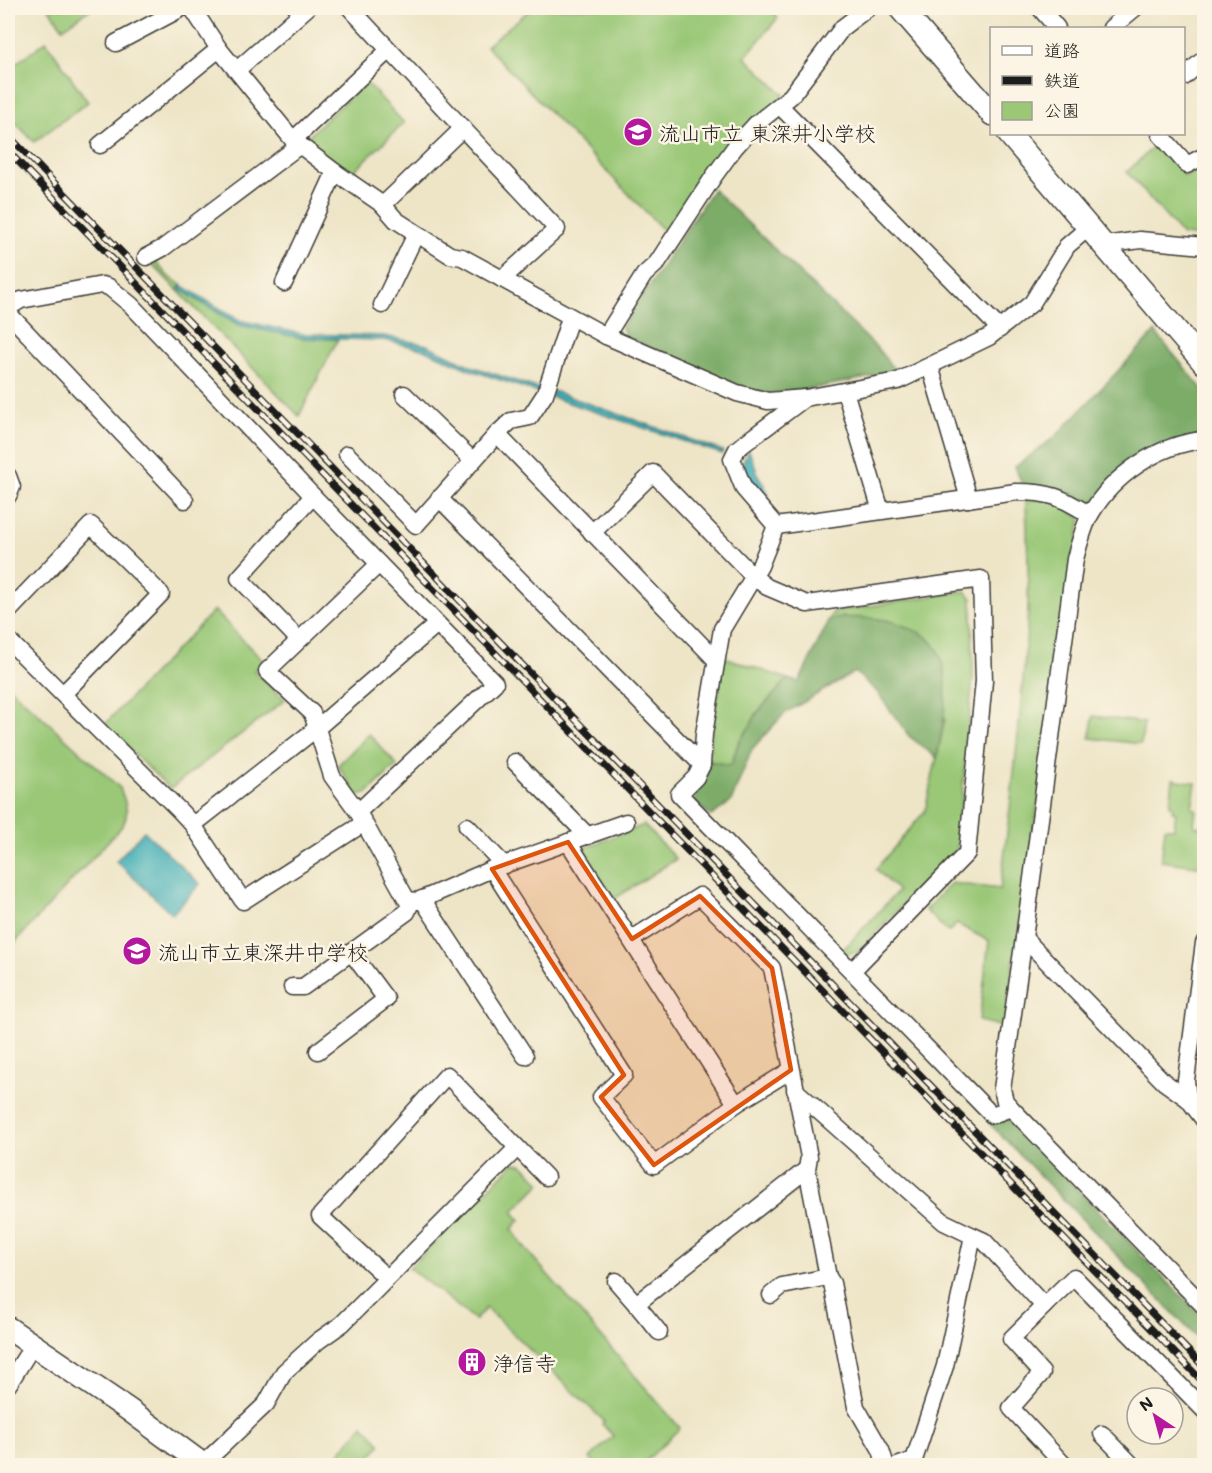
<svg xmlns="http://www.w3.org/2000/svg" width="1212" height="1473" viewBox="0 0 1212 1473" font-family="Mali,'Klee One',sans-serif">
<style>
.green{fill:#9ac877;stroke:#5b724a;stroke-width:1.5}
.forest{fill:#7bac68;stroke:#4c6442;stroke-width:1.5}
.water{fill:#3cadb6;stroke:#2c6469;stroke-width:1.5}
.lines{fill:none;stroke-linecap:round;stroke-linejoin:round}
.street-casing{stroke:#3c3a36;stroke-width:19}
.secondary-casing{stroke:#3c3a36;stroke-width:25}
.street{stroke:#fff;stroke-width:16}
.secondary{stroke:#fff;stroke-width:22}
.rail-casing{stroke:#1c1c1c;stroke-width:7}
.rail{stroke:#fcf5e5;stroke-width:4.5;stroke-dasharray:14;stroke-linecap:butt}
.marked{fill:#de560d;fill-opacity:0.2;stroke:#de560d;stroke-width:4.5;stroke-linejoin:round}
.labels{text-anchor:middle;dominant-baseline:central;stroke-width:5;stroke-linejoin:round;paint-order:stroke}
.poi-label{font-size:21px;fill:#1c1c1c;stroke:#fcf5e5;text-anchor:start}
</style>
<rect width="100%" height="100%" fill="#fcf5e5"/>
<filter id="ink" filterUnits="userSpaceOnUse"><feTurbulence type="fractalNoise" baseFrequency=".0167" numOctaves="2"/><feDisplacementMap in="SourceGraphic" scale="12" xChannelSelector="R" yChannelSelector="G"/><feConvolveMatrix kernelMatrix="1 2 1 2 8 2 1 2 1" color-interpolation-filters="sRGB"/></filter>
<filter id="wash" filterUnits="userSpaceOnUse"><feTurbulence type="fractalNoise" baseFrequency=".008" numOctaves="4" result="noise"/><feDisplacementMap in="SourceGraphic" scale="24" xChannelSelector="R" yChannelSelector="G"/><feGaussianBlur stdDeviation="1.35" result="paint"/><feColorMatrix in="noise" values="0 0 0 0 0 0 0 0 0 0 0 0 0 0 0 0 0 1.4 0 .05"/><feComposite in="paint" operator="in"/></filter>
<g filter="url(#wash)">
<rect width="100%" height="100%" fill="#eee5c7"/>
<g class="green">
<polygon points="48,8 92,8 63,28"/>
<polygon points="532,8 770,8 778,18 745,57 784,95 668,235 486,46"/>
<polygon points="46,41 88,102 34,142 8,115 8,62 11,67"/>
<polygon points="366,82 404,123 352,173 310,146 310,134"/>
<polygon points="1156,144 1185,176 1204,167 1204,237 1182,235 1127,172"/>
<polygon points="155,261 167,275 181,285 179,289 239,325 302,338 338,339 299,416 152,264"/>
<path d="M1026 499H1050L1081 518 1004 1027 979 1021 989 941 957 924 948 932 925 910 951 883 1000 889C1012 796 1023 703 1028 609 1029 573 1027 535 1026 499Z"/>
<polygon points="965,591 972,598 973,677 957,849 856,953 847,953 845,955 842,951 898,891 876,869 925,811 945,719 844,617 829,620 833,612"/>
<polygon points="214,610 264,662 254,671 285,700 170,789 104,725"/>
<polygon points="724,657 788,679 757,713 749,728 739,741 731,766 710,761 710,745"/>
<path d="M8 686 120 788C125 801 130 812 123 825L8 950Z"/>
<polygon points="1093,716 1144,723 1141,744 1090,738"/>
<polygon points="369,734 397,765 366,794 357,795 338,765"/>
<polygon points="1173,779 1196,783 1192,808 1196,809 1194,826 1204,827 1204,867 1161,861 1165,828 1174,828 1176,812 1172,811 1173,806 1170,805"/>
<polygon points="644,825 676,859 614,899 585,855 587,847"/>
<polygon points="514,1163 522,1164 541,1183 513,1211 520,1220 512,1229 524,1247 680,1428 642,1465 597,1465 590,1458 613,1436 602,1424 604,1421 486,1308 475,1320 409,1268"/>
<polygon points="363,1425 381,1444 363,1465 329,1465"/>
</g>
<g class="forest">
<polygon points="713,189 877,348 896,372 805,390 765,394 738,386 626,338 622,327"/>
<polygon points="1155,332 1204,391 1204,432 1091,504 1086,505 1023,487 1015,467 1057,435"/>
<path d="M844 617C859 618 877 617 890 621 900 624 921 632 928 638 957 662 943 726 937 758L909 736 877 692 855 672 785 713 752 749 731 802 711 816 694 801 703 782 710 761 731 765 739 741 749 728 757 713 788 679 799 682 829 620Z"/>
<polygon points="1008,1119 1204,1319 1204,1345 989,1123"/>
</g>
<g class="water">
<polygon points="181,285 239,320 302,334 384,336 427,345 471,366 540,389 539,393 468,369 426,350 384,340 302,338 239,325 179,289"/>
<polygon points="553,391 723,451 722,454 551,397"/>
<path d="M749 451 759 477 765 486 772 511C760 497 731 469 749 451Z"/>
<polygon points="144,831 200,884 172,914 116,861"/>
</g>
</g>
<g filter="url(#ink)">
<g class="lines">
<g class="street-casing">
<g id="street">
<polyline points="192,8 219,49 293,140 335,172 383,205 396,220 450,255 462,257 606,336 737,393 768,401 805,398 898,381 989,337 1032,303 1067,246 1089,227"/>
<polyline points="350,8 557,229 502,279"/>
<polyline points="1040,8 1057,28"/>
<polyline points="1111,28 1135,8"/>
<polyline points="116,43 182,8"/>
<polyline points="237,70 307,8"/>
<polyline points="1184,77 1204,59"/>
<polyline points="780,106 1000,329"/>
<polyline points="1160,134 1187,165 1204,156"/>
<polyline points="293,140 389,50"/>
<polyline points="100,145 219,49"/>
<polyline points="383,205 463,128"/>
<polyline points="1105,245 1140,240 1204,246"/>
<polyline points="146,257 163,248 300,145"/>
<polyline points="284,283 335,172"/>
<polyline points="382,305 416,234"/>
<polyline points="8,308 21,300 102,285 109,287 131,305 313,496 495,683 358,812"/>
<polyline points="8,313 185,500"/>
<polyline points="606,336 644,275 657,263 714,176 735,147 756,124 791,96 843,27 868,8"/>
<polyline points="930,366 969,499"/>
<polyline points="845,391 881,511"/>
<polyline points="404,394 472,460"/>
<polyline points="497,434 716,660"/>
<path d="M1204 440C1159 444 1113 475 1090 515 1083 528 1079 545 1075 559L1024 938 1002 1089 1005 1101 1011 1108 1204 1306"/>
<polyline points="347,454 416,525 497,434 511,421 530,417 545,394 570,318"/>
<polyline points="8,476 12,487 8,496"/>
<polyline points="439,498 702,765"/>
<polyline points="776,526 760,566 722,629 704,734 702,765 696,777 679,794 992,1115 1011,1108"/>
<path d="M776 526 1016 492C1051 492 1061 497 1090 515"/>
<polyline points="776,526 744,489 732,459 737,449 805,398"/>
<polyline points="592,533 653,473 754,577 767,587 807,604 981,579 984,681 967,853 852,971"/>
<polyline points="379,564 267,671 312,713 332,776 358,812 407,900 418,901 492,869 626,822"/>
<polyline points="8,612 91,525 161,594 63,694"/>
<polyline points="8,640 180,811 193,825 243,901 364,823"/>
<polyline points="299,640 239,578 313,496"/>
<polyline points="515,762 588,836"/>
<polyline points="193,825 317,728 437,624"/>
<polyline points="467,826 504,865"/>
<polyline points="568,842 736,1104"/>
<polyline points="492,869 624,1075 601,1097 654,1165 736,1104 791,1070"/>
<polyline points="422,899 525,1056"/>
<polyline points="1024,938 1164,1082 1188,1099 1204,1102"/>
<polyline points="632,939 700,896 772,968 809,1157 807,1169 828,1277 832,1283 856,1407 881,1450 886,1466"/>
<polyline points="1204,943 1186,1080 1188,1099 1204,1120"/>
<polyline points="292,987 303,987 407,912 411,902"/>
<polyline points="318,1051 386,999 351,952"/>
<polyline points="795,1090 944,1222 973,1236 945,1366 914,1460 897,1466"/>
<polyline points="973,1236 984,1241 1044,1306 1074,1277 1204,1410"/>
<polyline points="387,1278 320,1216 447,1075 546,1177"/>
<polyline points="616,1281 636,1304 807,1169"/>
<polyline points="771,1295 782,1286 828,1277"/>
<polyline points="636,1304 659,1332"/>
<polyline points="1044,1306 1011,1339 1042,1373 1011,1408 1065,1466"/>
<polyline points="8,1385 33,1345"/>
<polyline points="1102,1434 1133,1466"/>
<polyline points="203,1464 266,1404 284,1372 318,1341 342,1324 517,1148"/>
</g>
</g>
<g class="secondary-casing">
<g id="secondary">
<polyline points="900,8 992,114"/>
<polyline points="1009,134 1204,363"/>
<polyline points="8,1328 129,1410 205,1466"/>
</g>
</g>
<use href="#street" class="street"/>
<use href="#secondary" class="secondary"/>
<g class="rail-casing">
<g id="rail">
<polyline points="8,135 1204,1367"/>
<polyline points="8,151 1204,1383"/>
</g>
</g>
<use href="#rail" class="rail"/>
</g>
</g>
<path class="marked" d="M568 842 632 939 700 896 772 968 791 1070 654 1165 601 1097 624 1075 492 869Z"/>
<defs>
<g id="school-disc" transform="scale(1.5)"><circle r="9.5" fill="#b5179e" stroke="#fcf5e5"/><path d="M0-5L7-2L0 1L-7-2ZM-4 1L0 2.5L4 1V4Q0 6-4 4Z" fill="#fff"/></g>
<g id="building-disc" transform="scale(1.5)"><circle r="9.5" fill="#b5179e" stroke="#fcf5e5"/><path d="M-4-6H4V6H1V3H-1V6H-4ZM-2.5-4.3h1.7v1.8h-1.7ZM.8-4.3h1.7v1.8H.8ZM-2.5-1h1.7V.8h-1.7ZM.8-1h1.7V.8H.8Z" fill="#fff"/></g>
</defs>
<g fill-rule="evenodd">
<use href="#school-disc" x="638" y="132"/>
<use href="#school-disc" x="137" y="951"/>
<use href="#building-disc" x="472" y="1362"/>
</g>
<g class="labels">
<g class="poi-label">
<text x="659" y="132">流山市立 東深井小学校</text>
<text x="158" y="951">流山市立東深井中学校</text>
<text x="493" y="1362">浄信寺</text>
</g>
</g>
<rect width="1212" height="1473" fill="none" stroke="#fcf5e5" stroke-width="30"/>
<rect x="990" y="27" width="195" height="108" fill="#fcf5e5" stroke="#a29e95" stroke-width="1.5"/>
<rect x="1002" y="46" width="30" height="9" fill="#ffffff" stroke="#a29e95" stroke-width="1.5"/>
<text x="1044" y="57" font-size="18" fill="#1c1c1c">道路</text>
<rect x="1002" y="76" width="30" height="9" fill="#1c1c1c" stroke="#a29e95" stroke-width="1.5"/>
<text x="1044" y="87" font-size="18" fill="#1c1c1c">鉄道</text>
<rect x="1002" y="102" width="30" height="18" fill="#9ac877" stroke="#a29e95" stroke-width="1.5"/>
<text x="1044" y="117" font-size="18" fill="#1c1c1c">公園</text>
<g transform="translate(1155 1416) rotate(324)"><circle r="28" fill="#fcf5e5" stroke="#a29e95" stroke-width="1.5"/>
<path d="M0-4.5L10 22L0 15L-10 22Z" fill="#b5179e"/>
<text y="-9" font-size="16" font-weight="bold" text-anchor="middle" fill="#1c1c1c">N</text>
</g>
</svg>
